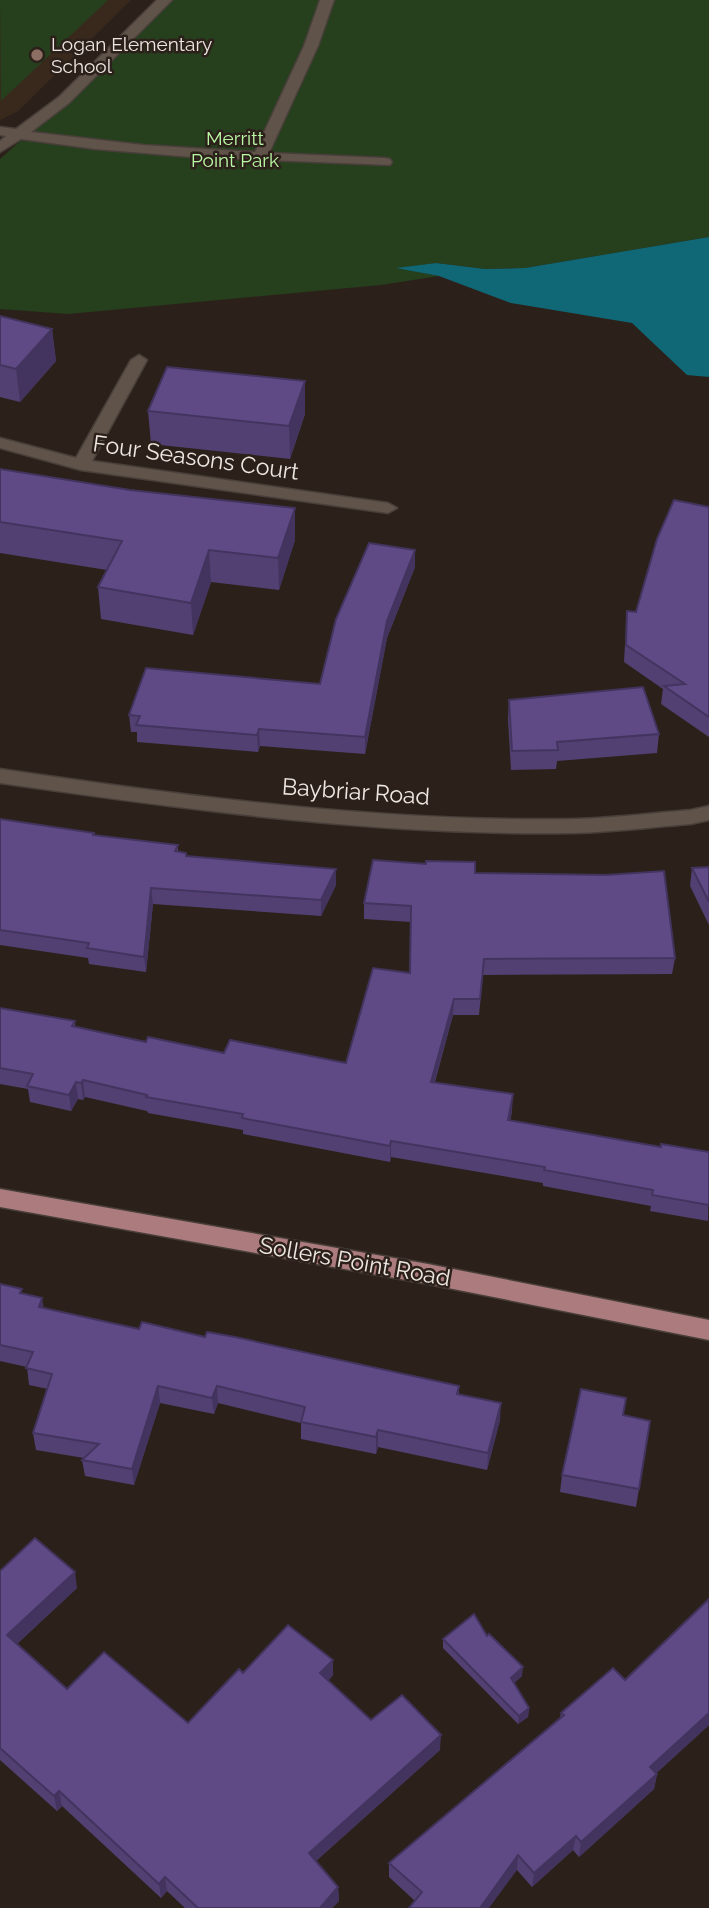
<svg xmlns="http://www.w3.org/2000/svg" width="709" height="1908" viewBox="0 0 709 1908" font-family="Raleway,sans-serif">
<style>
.built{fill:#39291d}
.green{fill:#263f1d}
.water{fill:#106775}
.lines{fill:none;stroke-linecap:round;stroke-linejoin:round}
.minor-casing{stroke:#483f3a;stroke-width:3}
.major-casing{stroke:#483f3a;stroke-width:3}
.minor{fill:#5f534a;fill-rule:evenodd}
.major{fill:#ac7b7e;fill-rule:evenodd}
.wall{fill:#524073}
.shaded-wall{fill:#42345e}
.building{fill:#5f4a86;stroke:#42345e;stroke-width:2}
.education-dot{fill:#8d6e63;stroke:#2c211a;stroke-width:2.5}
.labels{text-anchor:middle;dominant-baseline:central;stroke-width:5;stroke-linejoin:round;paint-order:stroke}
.far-poi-label{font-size:19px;fill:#eee6e1;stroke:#2c211a;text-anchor:start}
.far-park-label{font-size:19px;fill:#b8f7a3;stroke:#2c211a}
.street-label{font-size:23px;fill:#eee6e1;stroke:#2c211a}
</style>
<rect width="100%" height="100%" fill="#2c211a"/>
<polygon class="built" points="0,0 131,0 18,111 0,120"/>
<g class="green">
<polygon points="0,0 108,0 1,101"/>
<polygon points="169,0 709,0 709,237 525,268 485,269 436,263 399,268 439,276 381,285 68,314 0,309 0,159 84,85"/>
</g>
<polygon class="water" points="709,237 709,377 687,375 632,323 511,303 439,276 396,268 436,263 485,269 525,268"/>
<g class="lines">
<g class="minor-casing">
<g id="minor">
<polygon points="157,0 172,0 69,103 31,132 143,145 255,152 304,46 320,0 334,0 318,46 269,153 385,158 390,159 392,162 390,165 192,157 95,149 21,139 0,152 0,141 6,136 0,135 0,127 16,129 59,97"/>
<polygon points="139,355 147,360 92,461 388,503 397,508 388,513 81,470 0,448 0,438 76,458 131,360"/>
<path d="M0 769C190 797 382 822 575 819 614 818 652 813 691 810L709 806V820L691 824C652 827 614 832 575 833 382 836 190 810 0 783Z"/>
</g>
</g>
<g class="major-casing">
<polygon id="major" points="0,1189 428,1264 709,1320 709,1340 428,1284 0,1207"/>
</g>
<use href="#minor" class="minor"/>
<use href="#major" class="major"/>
</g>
<g class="wall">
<polygon points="0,316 52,329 56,361 20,402 0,397"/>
<polygon points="305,381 305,414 290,459 151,444 148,411"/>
<polygon points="0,469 130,490 295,508 295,540 279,590 211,582 193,635 101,619 98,587 107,570 0,553"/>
<polygon points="709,507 709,737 661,704 663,689 624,662 627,611 636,612"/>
<polygon points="415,567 387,638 365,754 260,746 258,752 137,742 137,732 131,732 129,715 320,684"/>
<polygon points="509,700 659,734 657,753 557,761 556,769 511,770 508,719"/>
<polygon points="0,819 95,835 178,845 178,852 186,853 187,856 336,869 336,885 321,916 153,904 146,972 89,964 88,958 0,945"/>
<polygon points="709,867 709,925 690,886 692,868"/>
<polygon points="475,873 675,958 672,974 483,975 479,1015 453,1015 435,1082 512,1111 510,1121 661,1147 709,1152 708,1221 650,1211 651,1206 543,1186 543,1183 391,1157 390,1162 243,1134 243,1130 148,1113 147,1111 85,1097 83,1100 78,1099 71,1111 30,1102 28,1089 0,1084 0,1008 75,1021 75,1027 146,1042 224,1053 346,1063 410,973 411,922 364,919 364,903"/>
<polygon points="0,1284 23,1294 44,1308 139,1329 205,1337 459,1386 459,1394 500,1420 487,1470 378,1447 376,1454 301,1439 301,1423 218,1403 214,1414 160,1403 134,1485 85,1476 82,1460 84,1458 36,1450 33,1433 48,1389 29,1385 27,1367 0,1361"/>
<polygon points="623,1415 650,1421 636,1507 560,1492 562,1475"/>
<polygon points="0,1571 77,1588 17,1644 67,1689 188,1723 243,1673 333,1660 333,1675 328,1681 371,1720 440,1750 316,1861 338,1887 339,1901 332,1908 185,1908 167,1891 161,1898 62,1806 57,1811 0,1760"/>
<polygon points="487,1636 522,1676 514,1683 529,1708 528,1717 518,1724 443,1648 443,1639"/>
<polygon points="625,1680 709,1725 656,1773 657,1774 654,1789 579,1857 573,1850 532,1887 517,1870 415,1901 389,1877 389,1863 560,1718 561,1713"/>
</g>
<g class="shaded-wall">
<polygon points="52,329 56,361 20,402 16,369"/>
<polygon points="305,381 305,414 290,459 289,426"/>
<polygon points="295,508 295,540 279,590 278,558"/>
<polygon points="209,550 211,582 193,635 191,603"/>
<polygon points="415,550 415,567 387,638 365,754 365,737 387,621"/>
<polygon points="259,729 260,746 258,752 257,735"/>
<polygon points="336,869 336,885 321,916 321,900"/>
<polygon points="151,888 153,904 146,972 144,957"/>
<polygon points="454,999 453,1015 430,1098 431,1082"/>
<polygon points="83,1080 85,1097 83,1100 81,1083"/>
<polygon points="76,1082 78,1099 71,1111 69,1095"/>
<polygon points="513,1094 512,1111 507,1137 508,1120"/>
<polygon points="391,1141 391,1157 390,1162 390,1146"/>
<polygon points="42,1298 45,1315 39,1307"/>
<polygon points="158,1386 160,1403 134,1485 132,1469"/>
<polygon points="217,1386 218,1403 214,1414 212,1398"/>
<polygon points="501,1403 500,1420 487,1470 488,1453"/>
<polygon points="378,1430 378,1447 376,1454 376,1437"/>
<polygon points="75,1572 77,1588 10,1650 7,1635"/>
<polygon points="333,1660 333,1675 320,1689 320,1673"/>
<polygon points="523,1667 522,1676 510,1687 511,1678"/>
<polygon points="529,1708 528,1717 518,1724 519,1716"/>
<polygon points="709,1713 709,1725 647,1782 650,1767"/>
<polygon points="441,1735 440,1750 309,1867 309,1853"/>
<polygon points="657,1774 654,1789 579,1857 581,1842"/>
<polygon points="59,1791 62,1806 57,1811 54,1796"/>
<polygon points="576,1836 573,1850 532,1887 534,1873"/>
<polygon points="518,1855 517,1870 489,1908 480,1908"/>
<polygon points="165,1877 167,1891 161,1898 159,1884"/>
<polygon points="338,1887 339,1901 332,1908 320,1908"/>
</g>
<g class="building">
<polygon points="0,316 52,329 16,369 0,365"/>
<polygon points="167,367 305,381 289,426 148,411"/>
<polygon points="0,469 130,490 295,508 278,558 209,550 191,603 98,587 122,541 0,522"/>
<polygon points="674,500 709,507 709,717 664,686 685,684 626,645 627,611 636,612 657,539"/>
<polygon points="369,543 415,550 387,621 365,737 259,729 257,735 136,725 140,716 129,715 146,668 320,684 336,619"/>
<polygon points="643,687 659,734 557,742 558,750 512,751 509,700"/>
<polygon points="0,819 94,833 93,835 178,845 175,851 186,853 186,856 336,869 321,900 151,888 144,957 87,948 89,943 0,930"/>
<polygon points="373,860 426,864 426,861 475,862 475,873 606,875 664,871 675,958 484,959 480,999 454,999 431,1082 513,1094 508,1120 661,1147 661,1144 709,1152 709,1205 652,1195 653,1190 544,1170 545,1167 391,1141 390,1146 242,1118 243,1114 146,1097 147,1095 83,1080 81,1083 76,1082 69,1095 27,1086 33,1074 0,1068 0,1008 75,1021 72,1026 146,1042 148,1037 224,1053 230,1040 346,1063 373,968 410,973 411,906 364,903"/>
<polygon points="709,867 709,902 692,868"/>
<polygon points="0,1284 22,1289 20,1293 42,1298 39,1307 139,1329 142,1322 205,1337 207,1332 235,1337 459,1386 457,1394 501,1403 488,1453 378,1430 376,1437 301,1422 305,1407 217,1386 212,1398 158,1386 132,1469 82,1460 99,1444 33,1433 52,1374 26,1368 33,1352 0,1345"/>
<polygon points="581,1389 626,1398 623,1415 650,1421 639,1489 562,1475"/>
<polygon points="35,1538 75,1572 7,1635 67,1689 104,1652 188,1723 239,1669 243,1673 288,1625 333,1660 320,1673 371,1720 402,1695 441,1735 309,1853 338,1887 320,1908 198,1908 165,1877 159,1884 59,1791 54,1796 0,1748 0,1571"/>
<polygon points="709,1599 709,1713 650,1767 657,1774 581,1842 576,1836 534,1873 518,1855 480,1908 409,1908 422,1892 389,1863 564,1715 561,1713 613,1668 625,1680"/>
<polygon points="474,1614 487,1636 489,1634 523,1667 511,1678 529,1708 519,1716 443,1639"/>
</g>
<circle class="education-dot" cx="37" cy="55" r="7"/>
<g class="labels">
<g class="far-poi-label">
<text x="51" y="44">Logan Elementary<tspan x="51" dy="22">School</tspan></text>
</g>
<g class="far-park-label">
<text x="235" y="138">Merritt<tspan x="235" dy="22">Point Park</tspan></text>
</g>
<g class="street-label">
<text transform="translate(196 457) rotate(8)">Four Seasons Court</text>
<text transform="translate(356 791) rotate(4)">Baybriar Road</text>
<text transform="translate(355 1261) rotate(10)">Sollers Point Road</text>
</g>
</g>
</svg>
